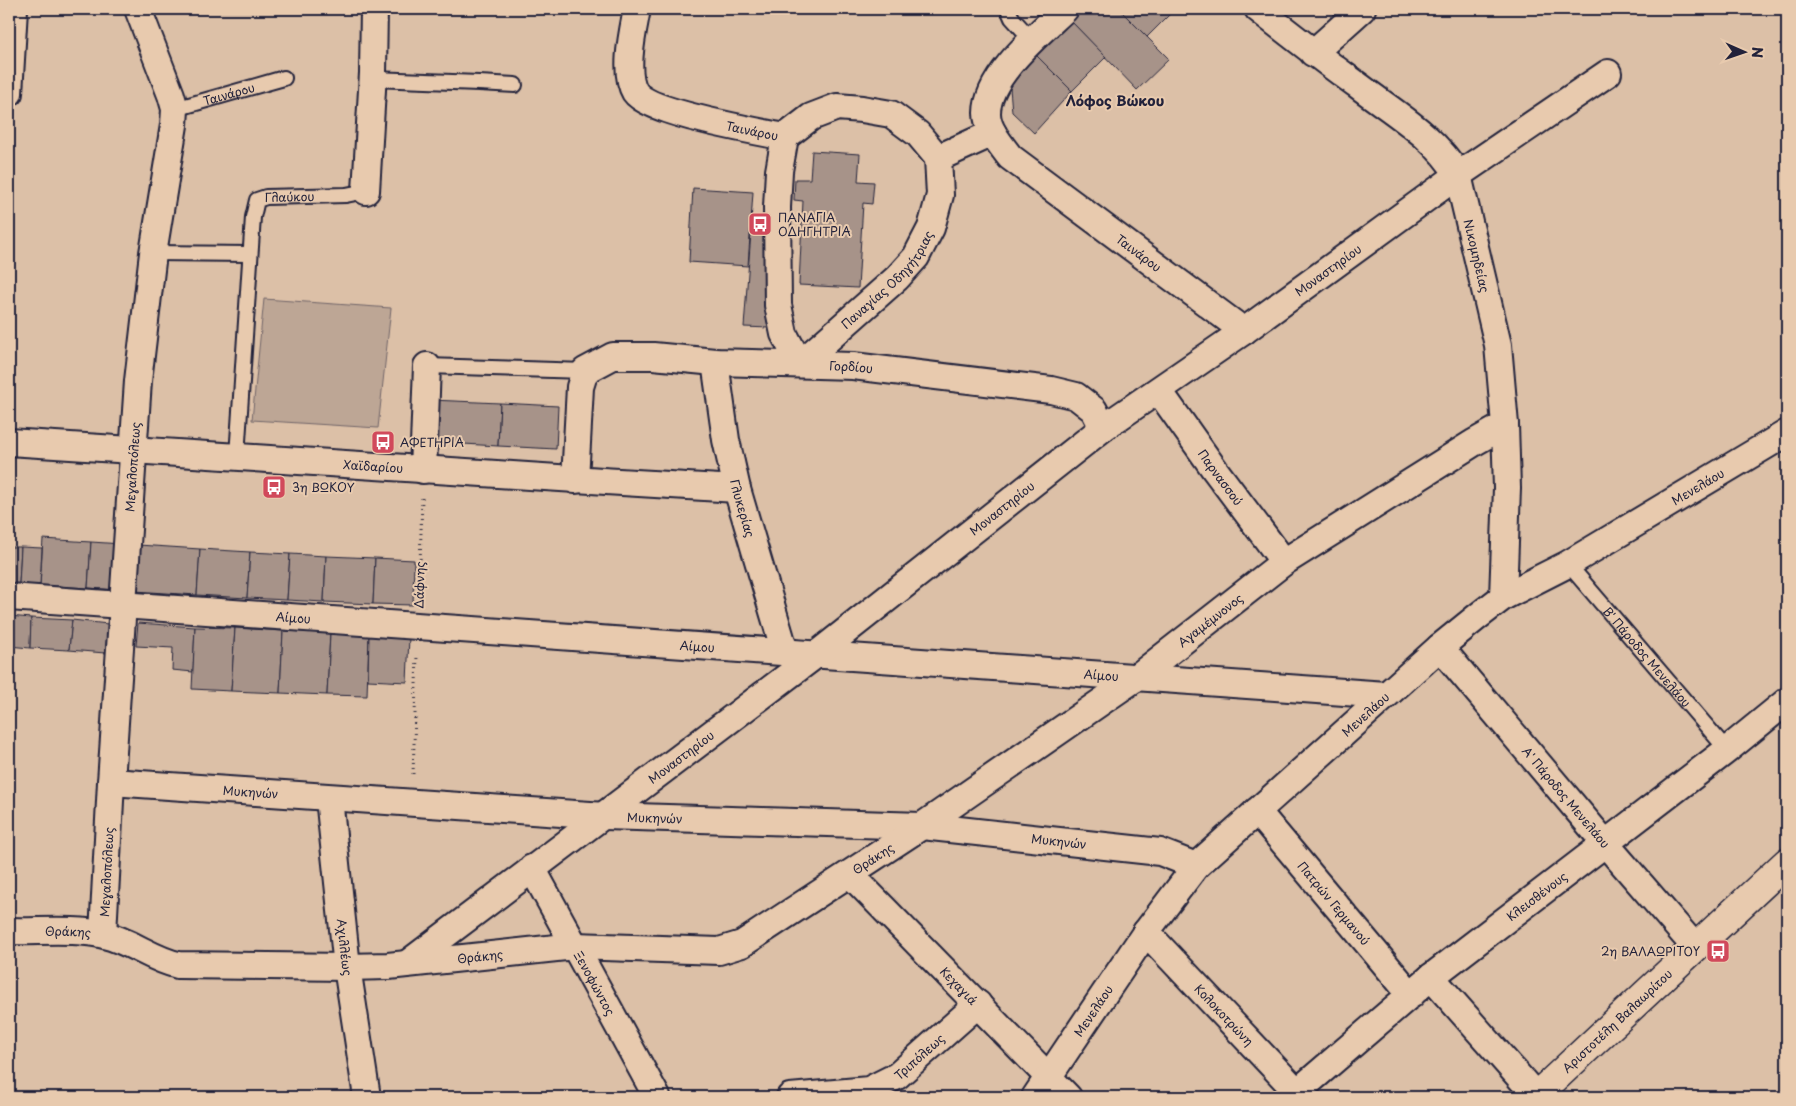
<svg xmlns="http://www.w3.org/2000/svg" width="1796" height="1106" viewBox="0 0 1796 1106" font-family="'Playpen Sans',sans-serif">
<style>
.green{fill:#bda695;stroke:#706468}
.building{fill:#a79389;stroke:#22223b}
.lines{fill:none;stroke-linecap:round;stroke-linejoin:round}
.lane-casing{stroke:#22223b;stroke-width:18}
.street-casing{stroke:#22223b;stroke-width:30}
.secondary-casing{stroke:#22223b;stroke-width:31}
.path{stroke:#22223b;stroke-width:3;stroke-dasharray:1 4;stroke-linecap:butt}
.lane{stroke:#e8caae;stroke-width:14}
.street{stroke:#e8caae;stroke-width:26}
.secondary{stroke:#e8caae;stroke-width:28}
.labels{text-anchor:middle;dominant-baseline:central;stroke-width:4;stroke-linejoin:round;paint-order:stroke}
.street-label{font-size:12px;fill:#22223b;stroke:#e8caae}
.poi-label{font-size:12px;fill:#22223b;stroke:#e8caae;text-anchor:start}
.neighbourhood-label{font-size:14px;font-weight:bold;fill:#22223b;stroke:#e8caae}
</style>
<rect width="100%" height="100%" fill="#dcc0a7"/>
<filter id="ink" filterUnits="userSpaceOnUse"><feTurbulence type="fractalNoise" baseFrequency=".02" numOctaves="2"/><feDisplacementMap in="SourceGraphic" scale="10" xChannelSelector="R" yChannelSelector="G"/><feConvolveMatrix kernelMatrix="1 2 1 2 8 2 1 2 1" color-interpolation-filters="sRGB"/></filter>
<g filter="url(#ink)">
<polygon class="green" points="264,299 391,308 378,428 252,420"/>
<g class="building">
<polygon points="1077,9 1119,9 1169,59 1137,90 1068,18"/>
<polygon points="1119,9 1175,9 1147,37"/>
<polygon points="1068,18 1106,57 1072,91 1034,53"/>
<polygon points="1034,53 1072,91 1034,133 1012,112 1009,76"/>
<polygon points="812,151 860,154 858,181 874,182 872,204 863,203 858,288 799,285 803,201 794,200 795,179 810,179"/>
<polygon points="693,188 753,192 748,266 689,262"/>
<polygon points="751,232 774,234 769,328 744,327"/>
<polygon points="431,400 500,403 498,446 429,442"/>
<polygon points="500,403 558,406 556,449 498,446"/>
<polygon points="43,539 91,542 88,588 40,585"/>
<polygon points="91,542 122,544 120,590 88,588"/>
<polygon points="138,545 200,549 197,595 135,591"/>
<polygon points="9,547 21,547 19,584 9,584"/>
<polygon points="21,547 42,548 40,585 19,584"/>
<polygon points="200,549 250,552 247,598 197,595"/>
<polygon points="250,552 290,554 287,600 247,598"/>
<polygon points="290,554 326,556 324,602 287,600"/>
<polygon points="326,556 375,558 373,604 324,602"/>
<polygon points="375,558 414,560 413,605 373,604"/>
<polygon points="9,616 31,618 30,648 9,646"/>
<polygon points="31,618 72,620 69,650 30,648"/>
<polygon points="72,620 108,624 105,653 69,650"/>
<polygon points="138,623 195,627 193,672 172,670 173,648 136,646"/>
<polygon points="195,627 235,628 231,691 192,689"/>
<polygon points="235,628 283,631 280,693 231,691"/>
<polygon points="283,631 330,633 327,695 280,693"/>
<polygon points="330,633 369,635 367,696 327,695"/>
<polygon points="369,635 409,637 407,682 368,680"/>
</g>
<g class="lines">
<g class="lane-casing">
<g id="lane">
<polyline points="1008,9 1012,18 1033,41"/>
<polyline points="373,79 479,83 515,85"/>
<path id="s1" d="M175 109 284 78"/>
<polyline points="153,253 250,254"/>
<polyline points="427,366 585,371"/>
<path id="s2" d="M237 456 253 217 257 200 266 197 346 195 366 191"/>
<path id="s3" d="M1568 564 1727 750"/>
</g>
</g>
<g class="street-casing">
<g id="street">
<path id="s4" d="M637 9C633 31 623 72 635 92 649 113 757 131 785 137L811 117 837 107 862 109 891 114 918 134 938 158"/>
<path id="s5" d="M1065 9C1040 33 987 76 987 113 987 129 1001 145 1010 157L1244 331"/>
<path id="s6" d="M1258 9C1291 35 1324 61 1359 86 1394 113 1435 136 1458 175L1498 345 1505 425 1507 488 1503 597"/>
<polyline points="1313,53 1362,9"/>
<polyline points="9,93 14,9"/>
<polyline points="785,137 779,171 777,207 778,305 784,334 800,364"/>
<polyline points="938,158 993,133"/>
<polyline points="366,191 373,73 374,9"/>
<path id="s7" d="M715 362 726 440 737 489 785 652"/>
<path id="s8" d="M800 364 897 278 916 257 931 228 940 195 938 158"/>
<path id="s9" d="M1159 391 1215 470 1284 562"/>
<path id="s10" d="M9 442C251 457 494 475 737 489"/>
<polyline points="423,470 427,366"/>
<path id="s11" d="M575 480 580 387 585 371 613 356H653L715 362 853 366 1051 390 1076 396 1094 410 1103 428"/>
<path id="s12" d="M9 597 1386 695"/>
<path id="s13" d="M1440 647 1605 843 1695 947"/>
<path id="s14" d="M111 782 605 816 922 826 1160 852 1196 866"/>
<path id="s15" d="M329 798 347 967 367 1097"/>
<path id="s16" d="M1257 811 1411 995"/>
<path id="s17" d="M532 868 657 1097"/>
<path id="s18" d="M850 874 1068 1097"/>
<path id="s19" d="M9 931C37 932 78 928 104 935 131 941 151 959 178 965L347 967 388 966 575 946 719 951 742 944 922 826 1137 677 1284 562 1475 442 1505 425"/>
<path id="s20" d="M1146 932 1302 1097"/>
<path id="s21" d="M103 934 111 782 138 381 153 253 174 125 175 109 171 95 138 9"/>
<path id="s22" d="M408 963 817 654 1103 428 1244 331 1458 175 1608 73"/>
<polyline points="1431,977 1537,1097"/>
<path id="s23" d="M790 1097 869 1090 897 1076 978 1004"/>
<path id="s24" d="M1035 1097 1146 932 1196 866 1440 647 1477 617 1503 597 1568 564 1787 433"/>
<path id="s25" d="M1293 1097 1297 1092 1431 977 1727 750 1787 701"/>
</g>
</g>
<g class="secondary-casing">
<g id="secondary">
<path id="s26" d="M1535 1097 1787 862"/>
</g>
</g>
<g class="path">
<polyline points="419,599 422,498"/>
<polyline points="413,774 417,655"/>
</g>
<use href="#lane" class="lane"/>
<use href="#street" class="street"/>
<use href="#secondary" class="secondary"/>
</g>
</g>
<defs>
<g id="bus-square" transform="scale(1.25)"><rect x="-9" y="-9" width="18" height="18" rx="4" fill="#d1495b" stroke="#e8caae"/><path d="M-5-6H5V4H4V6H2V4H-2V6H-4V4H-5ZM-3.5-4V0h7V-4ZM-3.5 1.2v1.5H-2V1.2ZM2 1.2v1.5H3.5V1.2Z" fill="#fff"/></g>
</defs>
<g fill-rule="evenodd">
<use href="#bus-square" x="760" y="224"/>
<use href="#bus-square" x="383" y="442"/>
<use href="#bus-square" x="274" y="487"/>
<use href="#bus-square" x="1718" y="951"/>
</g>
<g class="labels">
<g class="street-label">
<text stroke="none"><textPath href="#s1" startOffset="56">Ταινάρου</textPath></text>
<text stroke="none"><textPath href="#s4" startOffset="209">Ταινάρου</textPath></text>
<text stroke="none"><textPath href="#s2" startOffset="290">Γλαύκου</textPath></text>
<text stroke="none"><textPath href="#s5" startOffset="344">Ταινάρου</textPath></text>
<text stroke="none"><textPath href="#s6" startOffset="344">Νικομηδείας</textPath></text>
<text stroke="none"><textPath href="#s22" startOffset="1152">Μοναστηρίου</textPath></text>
<text stroke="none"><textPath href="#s8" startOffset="122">Παναγίας Οδηγήτριας</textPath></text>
<text stroke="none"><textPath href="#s11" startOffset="380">Γορδίου</textPath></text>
<text stroke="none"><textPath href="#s10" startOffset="365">Χαϊδαρίου</textPath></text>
<text stroke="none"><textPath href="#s21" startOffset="468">Μεγαλοπόλεως</textPath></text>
<text stroke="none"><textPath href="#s9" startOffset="106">Παρνασσού</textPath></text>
<text stroke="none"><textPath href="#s24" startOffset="914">Μενελάου</textPath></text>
<text stroke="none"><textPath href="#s7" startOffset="149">Γλυκερίας</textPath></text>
<text stroke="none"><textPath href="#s22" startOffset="748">Μοναστηρίου</textPath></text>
<text transform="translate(419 585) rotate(-88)">Δάφνης</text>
<text stroke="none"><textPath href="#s12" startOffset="285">Αίμου</textPath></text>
<text stroke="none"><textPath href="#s19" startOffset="1311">Αγαμέμνονος</textPath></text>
<text stroke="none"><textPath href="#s12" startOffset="690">Αίμου</textPath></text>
<text stroke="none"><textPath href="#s3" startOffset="122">Β' Πάροδος Μενελάου</textPath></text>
<text stroke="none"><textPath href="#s12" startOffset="1095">Αίμου</textPath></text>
<text stroke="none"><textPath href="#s24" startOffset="509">Μενελάου</textPath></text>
<text stroke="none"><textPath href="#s22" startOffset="342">Μοναστηρίου</textPath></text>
<text stroke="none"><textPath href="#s14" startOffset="140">Μυκηνών</textPath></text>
<text stroke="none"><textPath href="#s13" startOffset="196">Α' Πάροδος Μενελάου</textPath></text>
<text stroke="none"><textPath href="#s14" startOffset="545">Μυκηνών</textPath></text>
<text stroke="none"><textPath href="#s14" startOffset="950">Μυκηνών</textPath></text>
<text stroke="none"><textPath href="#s19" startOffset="898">Θράκης</textPath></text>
<text stroke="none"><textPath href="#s21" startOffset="62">Μεγαλοπόλεως</textPath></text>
<text stroke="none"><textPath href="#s25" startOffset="316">Κλεισθένους</textPath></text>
<text stroke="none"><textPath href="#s16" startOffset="120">Πατρών Γερμανού</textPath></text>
<text stroke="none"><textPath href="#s19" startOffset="59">Θράκης</textPath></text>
<text stroke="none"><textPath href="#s15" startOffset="150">Αχιλλέως</textPath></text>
<text stroke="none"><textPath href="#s19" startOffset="478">Θράκης</textPath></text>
<text stroke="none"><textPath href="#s17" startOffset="131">Ξενοφώντος</textPath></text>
<text stroke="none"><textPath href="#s18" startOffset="156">Κεχαγιά</textPath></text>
<text stroke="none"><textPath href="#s24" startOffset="104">Μενελάου</textPath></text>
<text stroke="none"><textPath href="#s20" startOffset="114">Κολοκοτρώνη</textPath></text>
<text stroke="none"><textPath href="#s26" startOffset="112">Αριστοτέλη Βαλαωρίτου</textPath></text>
<text stroke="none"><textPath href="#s23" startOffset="140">Τριπόλεως</textPath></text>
</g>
<g class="poi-label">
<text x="778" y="217">ΠΑΝΑΓΙΑ<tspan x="778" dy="14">ΟΔΗΓΗΤΡΙΑ</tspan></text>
<text x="400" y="442">ΑΦΕΤΗΡΙΑ</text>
<text x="292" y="487">3η ΒΩΚΟΥ</text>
<text x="1700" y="951" text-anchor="end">2η ΒΑΛΑΩΡΙΤΟΥ</text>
</g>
<g class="neighbourhood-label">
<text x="1115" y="100">Λόφος Βώκου</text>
</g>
</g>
<rect width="1796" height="1106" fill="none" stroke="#e8caae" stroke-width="30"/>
<rect x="15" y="15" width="1766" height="1076" fill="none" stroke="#22223b" stroke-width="2" filter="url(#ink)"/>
<g transform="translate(1744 52) rotate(92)" stroke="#e8caae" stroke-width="4" paint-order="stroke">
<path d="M0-4L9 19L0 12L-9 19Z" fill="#22223b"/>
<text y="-8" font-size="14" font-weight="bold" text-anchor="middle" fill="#22223b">N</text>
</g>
</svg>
